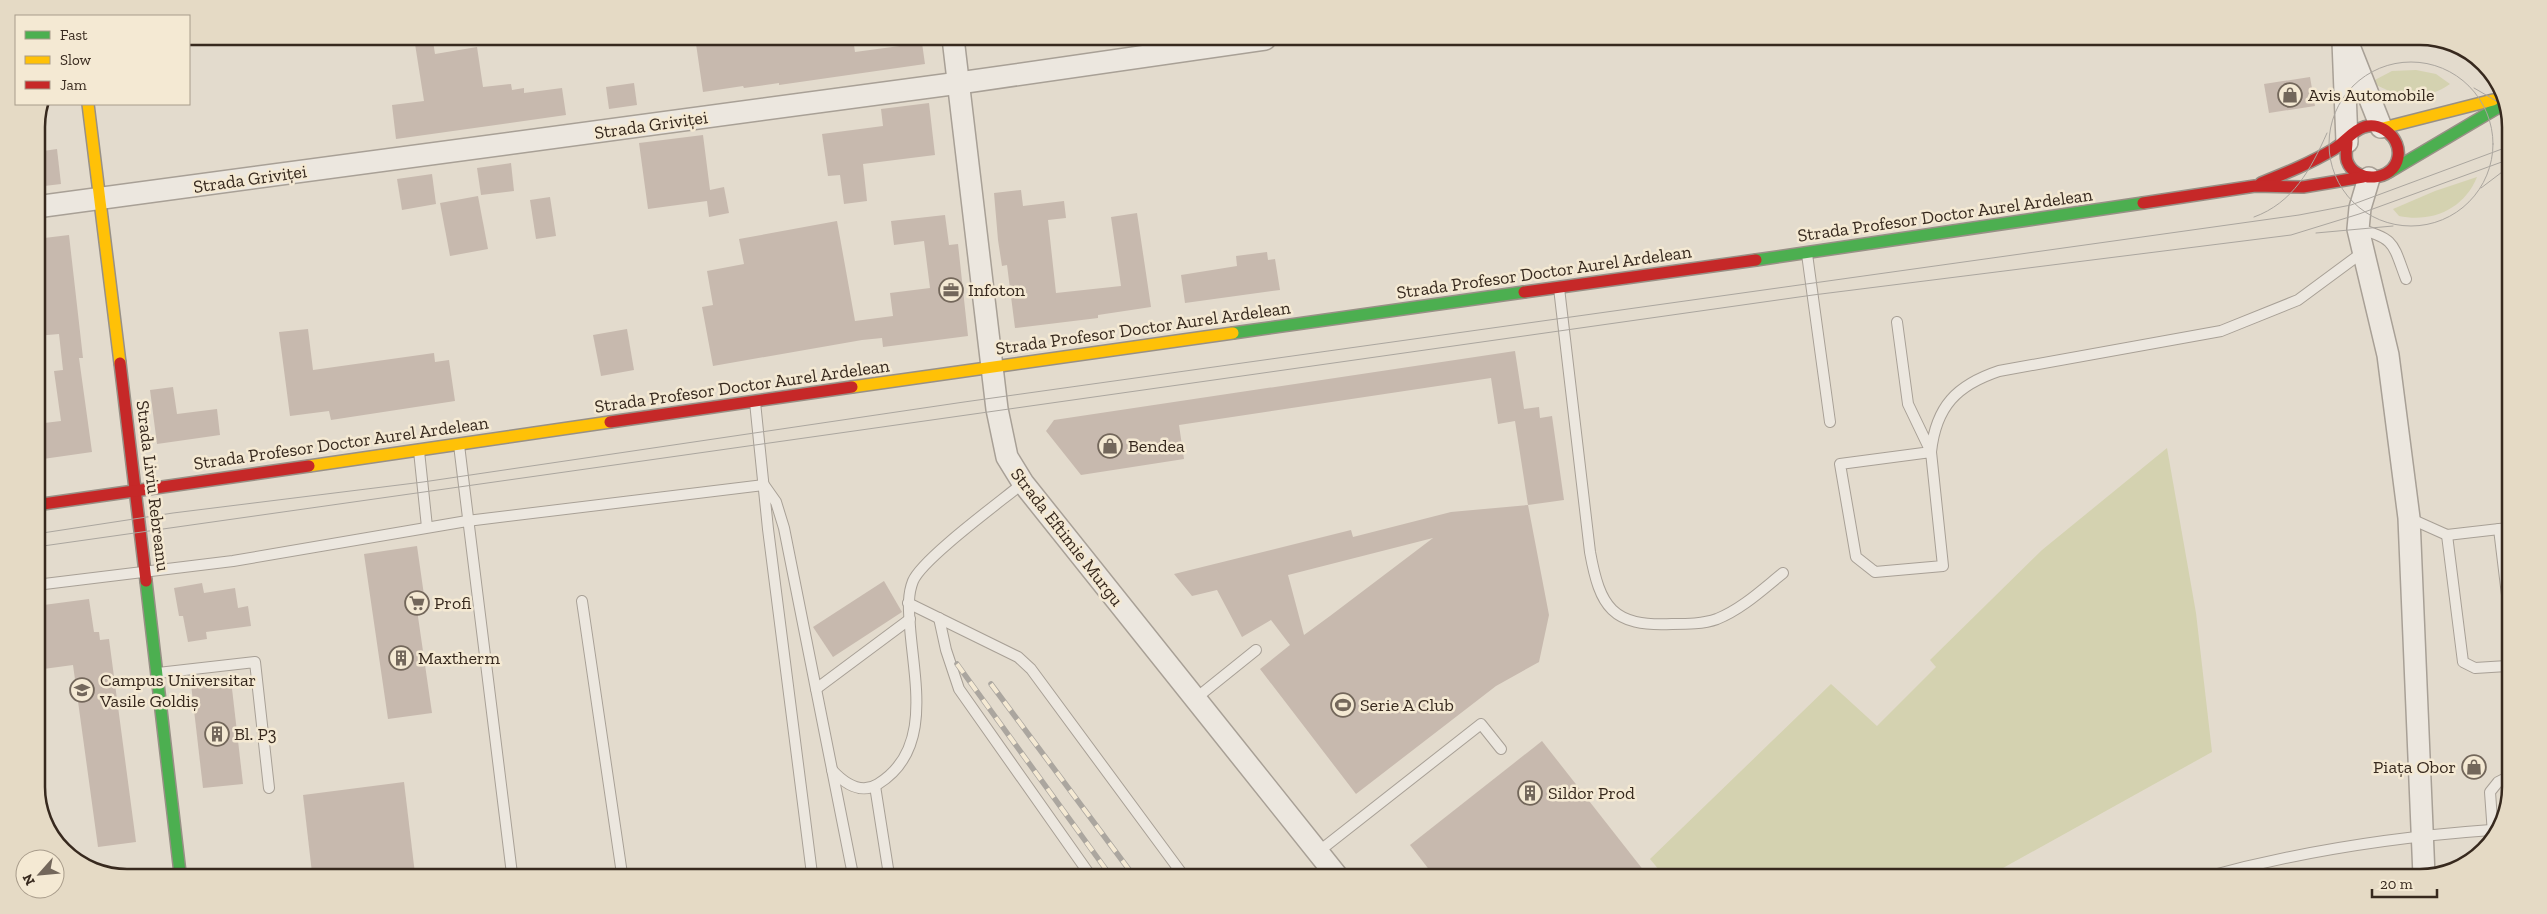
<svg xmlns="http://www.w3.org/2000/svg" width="2547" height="914" viewBox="0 0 2547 914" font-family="'Zilla Slab',serif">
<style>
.green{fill:#d4d2b0}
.building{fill:#c7b9ae;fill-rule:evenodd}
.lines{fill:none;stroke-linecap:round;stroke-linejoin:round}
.lane-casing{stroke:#a8a096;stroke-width:12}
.street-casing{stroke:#a8a096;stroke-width:24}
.fast-casing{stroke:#989086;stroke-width:14}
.slow-casing{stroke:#989086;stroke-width:14}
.jam-casing{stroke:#989086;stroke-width:14}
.lane{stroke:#ece7df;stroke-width:10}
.street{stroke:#ece7df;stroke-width:21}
.fast{stroke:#4caf50;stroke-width:11}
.slow{stroke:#ffc107;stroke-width:11}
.jam{stroke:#c62828;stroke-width:11}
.tram{stroke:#aba69f;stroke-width:1}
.rail-casing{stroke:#aba69f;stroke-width:5.5}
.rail{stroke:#f4e9d3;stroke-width:4;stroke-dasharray:11;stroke-linecap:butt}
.labels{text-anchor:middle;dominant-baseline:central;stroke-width:5;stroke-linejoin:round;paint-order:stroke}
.poi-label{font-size:18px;fill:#37291e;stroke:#f4e9d3;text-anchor:start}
.street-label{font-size:18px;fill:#37291e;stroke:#f4e9d3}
.rim{fill:none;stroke:#37291e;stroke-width:2.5}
</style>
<rect width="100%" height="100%" fill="#e3dbcd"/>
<g class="green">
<path d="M2416 70 2436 74 2450 84C2425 102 2396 97 2371 82L2392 71Z"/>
<path d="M2477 177C2464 209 2432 223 2399 216L2393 209 2435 191Z"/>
<polygon points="2167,448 2196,613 2212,752 2003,868 2008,877 1664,876 1650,859 1831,684 1877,726 1936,667 1930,660 2042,550"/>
</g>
<g class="building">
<polygon points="695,37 853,38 855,52 922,43 925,64 779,85 779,83 744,88 743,86 703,92"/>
<polygon points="433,41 435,54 477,47 483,87 511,84 512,90 524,88 524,93 562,88 566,115 396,139 392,105 424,101 415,44"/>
<polygon points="2310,77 2315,106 2269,113 2264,84"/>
<polygon points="634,83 637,105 609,109 606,87"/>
<polygon points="929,103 935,155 863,164 867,201 844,204 840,175 828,176 822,134 883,126 881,109"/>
<polygon points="703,135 710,190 724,187 729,213 709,217 707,201 648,209 639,143"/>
<polygon points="57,149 61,184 36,187 36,152"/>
<polygon points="511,163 514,191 481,195 477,168"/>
<polygon points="432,174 436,204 402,210 397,179"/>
<polygon points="1021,190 1023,206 1064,201 1066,218 1048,220 1056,293 1121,286 1111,217 1137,213 1151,307 1098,315 1098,318 1015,328 1007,265 1002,266 998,240 994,193"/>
<polygon points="478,196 488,249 450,256 440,203"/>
<polygon points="550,197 556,236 536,239 530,200"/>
<polygon points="945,215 949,245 958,244 968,336 883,347 882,338 862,340 713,366 702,307 713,305 707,271 744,264 739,239 837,221 855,321 893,316 890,293 930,288 924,241 894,245 891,221"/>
<polygon points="69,235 83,358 79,358 92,452 36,460 36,424 61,421 54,371 63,370 59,334 36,336 36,239"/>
<polygon points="1267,252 1268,260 1275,259 1280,290 1185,303 1181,275 1237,266 1236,256"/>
<polygon points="308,329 313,370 434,353 435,362 449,360 455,401 331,420 329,411 290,416 279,332"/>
<polygon points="627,329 634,370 601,376 593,335"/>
<polygon points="1515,351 1524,409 1539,407 1540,418 1552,416 1564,500 1528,505 1515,421 1498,424 1491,378 1179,425 1184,459 1081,475 1046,431 1054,420"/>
<polygon points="173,387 177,414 217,409 220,435 157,444 150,390"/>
<path d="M1528 505 1549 615 1539 662 1496 686 1356 794 1260 669 1290 645 1271 620 1242 637 1217 590 1192 596 1174 574 1351 530 1353 537 1451 512ZM1433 538 1330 616 1304 635 1288 575Z"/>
<polygon points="417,546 425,602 416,603 432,713 388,719 364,554"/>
<polygon points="884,581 902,612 833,657 813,627"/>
<polygon points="202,583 204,593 235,588 238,608 248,606 251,626 206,632 207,639 188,642 183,616 179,616 174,588"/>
<polygon points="89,599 94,632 99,632 100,640 109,639 136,842 98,847 73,665 36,670 36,606"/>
<polygon points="231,680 243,784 203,788 191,684"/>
<polygon points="1542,741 1648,876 1434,876 1410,845"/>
<polygon points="404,782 415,874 312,873 303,795"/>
</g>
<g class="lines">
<g class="lane-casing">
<g id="lane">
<path d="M2358 229C2396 238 2393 245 2406 279"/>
<polyline points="1807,254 1830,422"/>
<path d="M1559 288 1590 552C1600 607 1612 627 1672 624 1687 624 1703 624 1717 619 1742 609 1763 589 1783 573"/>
<path d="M1897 322 1908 404 1931 452 1840 464 1856 557 1875 572 1943 566 1931 452C1936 406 1957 385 1999 371L2221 331 2298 300 2363 252"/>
<polyline points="755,402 768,529 812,874"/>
<polyline points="459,445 512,874"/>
<polyline points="419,451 427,527"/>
<polyline points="2409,518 2447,535 2508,528"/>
<polyline points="2499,529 2507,595"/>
<polyline points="2447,535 2463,662 2475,668 2507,666"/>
<polyline points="36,585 233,561 467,521 764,485 776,502 784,528 853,875"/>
<polyline points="582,601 622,874"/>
<polyline points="908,603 1018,657 1031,669 1183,875"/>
<polyline points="939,618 946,650 959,689 1090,875"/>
<polyline points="158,673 255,662 269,788"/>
<polyline points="816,689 910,619"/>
<polyline points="1195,699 1256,650"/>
<path d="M832 770C844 783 861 795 878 784 933 750 914 681 910 627 909 612 907 596 913 581 922 559 1000 502 1023 483"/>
<polyline points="875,786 889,875"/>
<polyline points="2493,834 2490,792 2498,782 2506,778"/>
<polyline points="1318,852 1481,724 1501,749"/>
<path d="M2206 877C2301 851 2393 837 2491 830"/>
</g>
</g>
<g class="street-casing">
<g id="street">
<polyline points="953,38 997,409 1007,457 1023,483 1337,876"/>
<polyline points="2343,41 2347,142"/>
<polyline points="2349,46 2381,127"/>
<polyline points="2369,178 2360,208 2358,229 2388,355 2409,518 2424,876"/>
<polyline points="36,207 959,83 1265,39"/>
</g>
</g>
<g class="fast-casing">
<g id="fast">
<polyline points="2389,172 2504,104"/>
<polyline points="1756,260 2143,203"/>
<polyline points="1233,333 1524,292"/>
<polyline points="146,581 180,873"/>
</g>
</g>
<g class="slow-casing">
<g id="slow">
<polyline points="88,104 120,363"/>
<polyline points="2383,128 2493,100"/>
<polyline points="852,387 1233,333"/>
<polyline points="309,466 610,422"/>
</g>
</g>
<g class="jam-casing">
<g id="jam">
<path d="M2261 183C2286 173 2311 163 2334 149 2344 143 2353 130 2364 127 2382 121 2401 139 2398 157 2394 182 2355 184 2347 161 2345 155 2347 148 2347 142"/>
<polyline points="2143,203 2255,186 2303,187 2363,177"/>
<polyline points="1524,292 1756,260"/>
<polyline points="120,363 146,581"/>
<polyline points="610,422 852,387"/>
<polyline points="36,505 309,466"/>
</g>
</g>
<use href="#lane" class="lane"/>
<use href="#street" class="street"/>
<use href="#fast" class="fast"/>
<use href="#slow" class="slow"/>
<use href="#jam" class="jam"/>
<g class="tram">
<circle cx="2411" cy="144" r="82"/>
<polyline points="2474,88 2505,106"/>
<polyline points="2481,188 2510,166"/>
<path d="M2254 217C2293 203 2311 169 2327 133"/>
<polyline points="2316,233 2393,226"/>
<polyline points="36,534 173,513 423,482 964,402 2299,215 2351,205 2510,146"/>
<polyline points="36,547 1813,295 2291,235 2359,214 2510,159"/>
</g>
<g class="rail-casing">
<g id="rail">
<polyline points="957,664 1110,875"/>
<polyline points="991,684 1133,875"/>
</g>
</g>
<use href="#rail" class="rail"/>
</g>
<defs>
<g id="shop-ring" transform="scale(1.25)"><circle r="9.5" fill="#f4e9d3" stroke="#73675b" stroke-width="1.5"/><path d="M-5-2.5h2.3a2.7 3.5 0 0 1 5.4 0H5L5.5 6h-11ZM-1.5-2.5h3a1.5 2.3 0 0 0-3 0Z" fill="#73675b"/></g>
<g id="office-ring" transform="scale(1.25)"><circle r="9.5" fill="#f4e9d3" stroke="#73675b" stroke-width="1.5"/><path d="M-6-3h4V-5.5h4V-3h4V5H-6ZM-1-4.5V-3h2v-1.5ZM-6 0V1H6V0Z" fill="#73675b"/></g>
<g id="supermarket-ring" transform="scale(1.25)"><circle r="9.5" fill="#f4e9d3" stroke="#73675b" stroke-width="1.5"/><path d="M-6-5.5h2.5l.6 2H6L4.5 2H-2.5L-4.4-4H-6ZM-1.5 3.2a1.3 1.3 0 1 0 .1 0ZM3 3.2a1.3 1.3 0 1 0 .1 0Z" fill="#73675b"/></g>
<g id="building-ring" transform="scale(1.25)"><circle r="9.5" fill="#f4e9d3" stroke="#73675b" stroke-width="1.5"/><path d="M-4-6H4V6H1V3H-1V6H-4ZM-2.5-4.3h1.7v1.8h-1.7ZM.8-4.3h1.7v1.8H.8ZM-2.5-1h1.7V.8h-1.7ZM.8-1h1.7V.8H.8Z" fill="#73675b"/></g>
<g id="university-ring" transform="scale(1.25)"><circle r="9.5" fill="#f4e9d3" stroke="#73675b" stroke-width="1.5"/><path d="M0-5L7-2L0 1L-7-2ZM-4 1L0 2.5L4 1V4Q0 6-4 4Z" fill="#73675b"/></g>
<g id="stadium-ring" transform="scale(1.25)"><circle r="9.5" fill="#f4e9d3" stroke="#73675b" stroke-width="1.5"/><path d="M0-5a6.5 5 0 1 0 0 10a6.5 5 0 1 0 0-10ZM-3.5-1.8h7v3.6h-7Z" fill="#73675b"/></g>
</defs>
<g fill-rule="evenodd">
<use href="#shop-ring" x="2290" y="95"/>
<use href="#office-ring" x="951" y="290"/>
<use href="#shop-ring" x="1110" y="446"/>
<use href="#supermarket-ring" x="417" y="603"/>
<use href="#building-ring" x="401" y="658"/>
<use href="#university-ring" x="82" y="690"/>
<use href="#stadium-ring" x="1343" y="705"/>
<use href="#building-ring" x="217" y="734"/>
<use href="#shop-ring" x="2474" y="767"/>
<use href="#building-ring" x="1530" y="793"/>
</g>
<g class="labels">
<g class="poi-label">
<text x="2308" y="95">Avis Automobile</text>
<text x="968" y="290">Infoton</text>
<text x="1128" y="446">Bendea</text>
<text x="434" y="603">Profi</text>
<text x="418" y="658">Maxtherm</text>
<text x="100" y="680">Campus Universitar<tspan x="100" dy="21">Vasile Goldiș</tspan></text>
<text x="1360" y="705">Serie A Club</text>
<text x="234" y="734">Bl. P3</text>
<text x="2456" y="767" text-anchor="end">Piața Obor</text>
<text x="1548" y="793">Sildor Prod</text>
</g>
<g class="street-label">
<text transform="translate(651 125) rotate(-8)">Strada Griviței</text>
<text transform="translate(250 179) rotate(-8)">Strada Griviței</text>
<text transform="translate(1945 215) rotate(-8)">Strada Profesor Doctor Aurel Ardelean</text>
<text transform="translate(1544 272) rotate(-8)">Strada Profesor Doctor Aurel Ardelean</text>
<text transform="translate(1143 328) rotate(-8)">Strada Profesor Doctor Aurel Ardelean</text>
<text transform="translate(742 386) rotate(-8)">Strada Profesor Doctor Aurel Ardelean</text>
<text transform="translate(341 443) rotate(-8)">Strada Profesor Doctor Aurel Ardelean</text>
<text transform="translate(153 486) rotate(83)">Strada Liviu Rebreanu</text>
<text transform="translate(1067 537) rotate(52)">Strada Eftimie Murgu</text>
</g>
</g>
<path d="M0 0H2547V914H0ZM127 45H2420A82 82 0 0 1 2502 127V787A82 82 0 0 1 2420 869H127A82 82 0 0 1 45 787V127A82 82 0 0 1 127 45Z" fill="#e5dac5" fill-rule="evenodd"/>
<path class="rim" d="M127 45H2420A82 82 0 0 1 2502 127V787A82 82 0 0 1 2420 869H127A82 82 0 0 1 45 787V127A82 82 0 0 1 127 45Z"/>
<rect x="15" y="15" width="175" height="90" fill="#f4e9d3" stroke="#a89c8b"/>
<rect x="25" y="31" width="25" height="8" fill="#4caf50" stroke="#a89c8b"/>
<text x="60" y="40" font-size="15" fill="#37291e">Fast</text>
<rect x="25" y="56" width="25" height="8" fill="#ffc107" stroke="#a89c8b"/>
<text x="60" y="65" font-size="15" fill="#37291e">Slow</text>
<rect x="25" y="81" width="25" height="8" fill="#c62828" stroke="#a89c8b"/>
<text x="60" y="90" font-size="15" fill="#37291e">Jam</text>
<g transform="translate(40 874) rotate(243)"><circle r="24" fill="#f4e9d3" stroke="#a89c8b"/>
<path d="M0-4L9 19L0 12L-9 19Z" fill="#73675b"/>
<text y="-8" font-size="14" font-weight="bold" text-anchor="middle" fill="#37291e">N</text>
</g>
<path d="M2372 889v8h65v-8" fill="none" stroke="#37291e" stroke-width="2.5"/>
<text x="2380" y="889" font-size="15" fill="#37291e" stroke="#f4e9d3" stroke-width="4" paint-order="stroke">20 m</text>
</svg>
